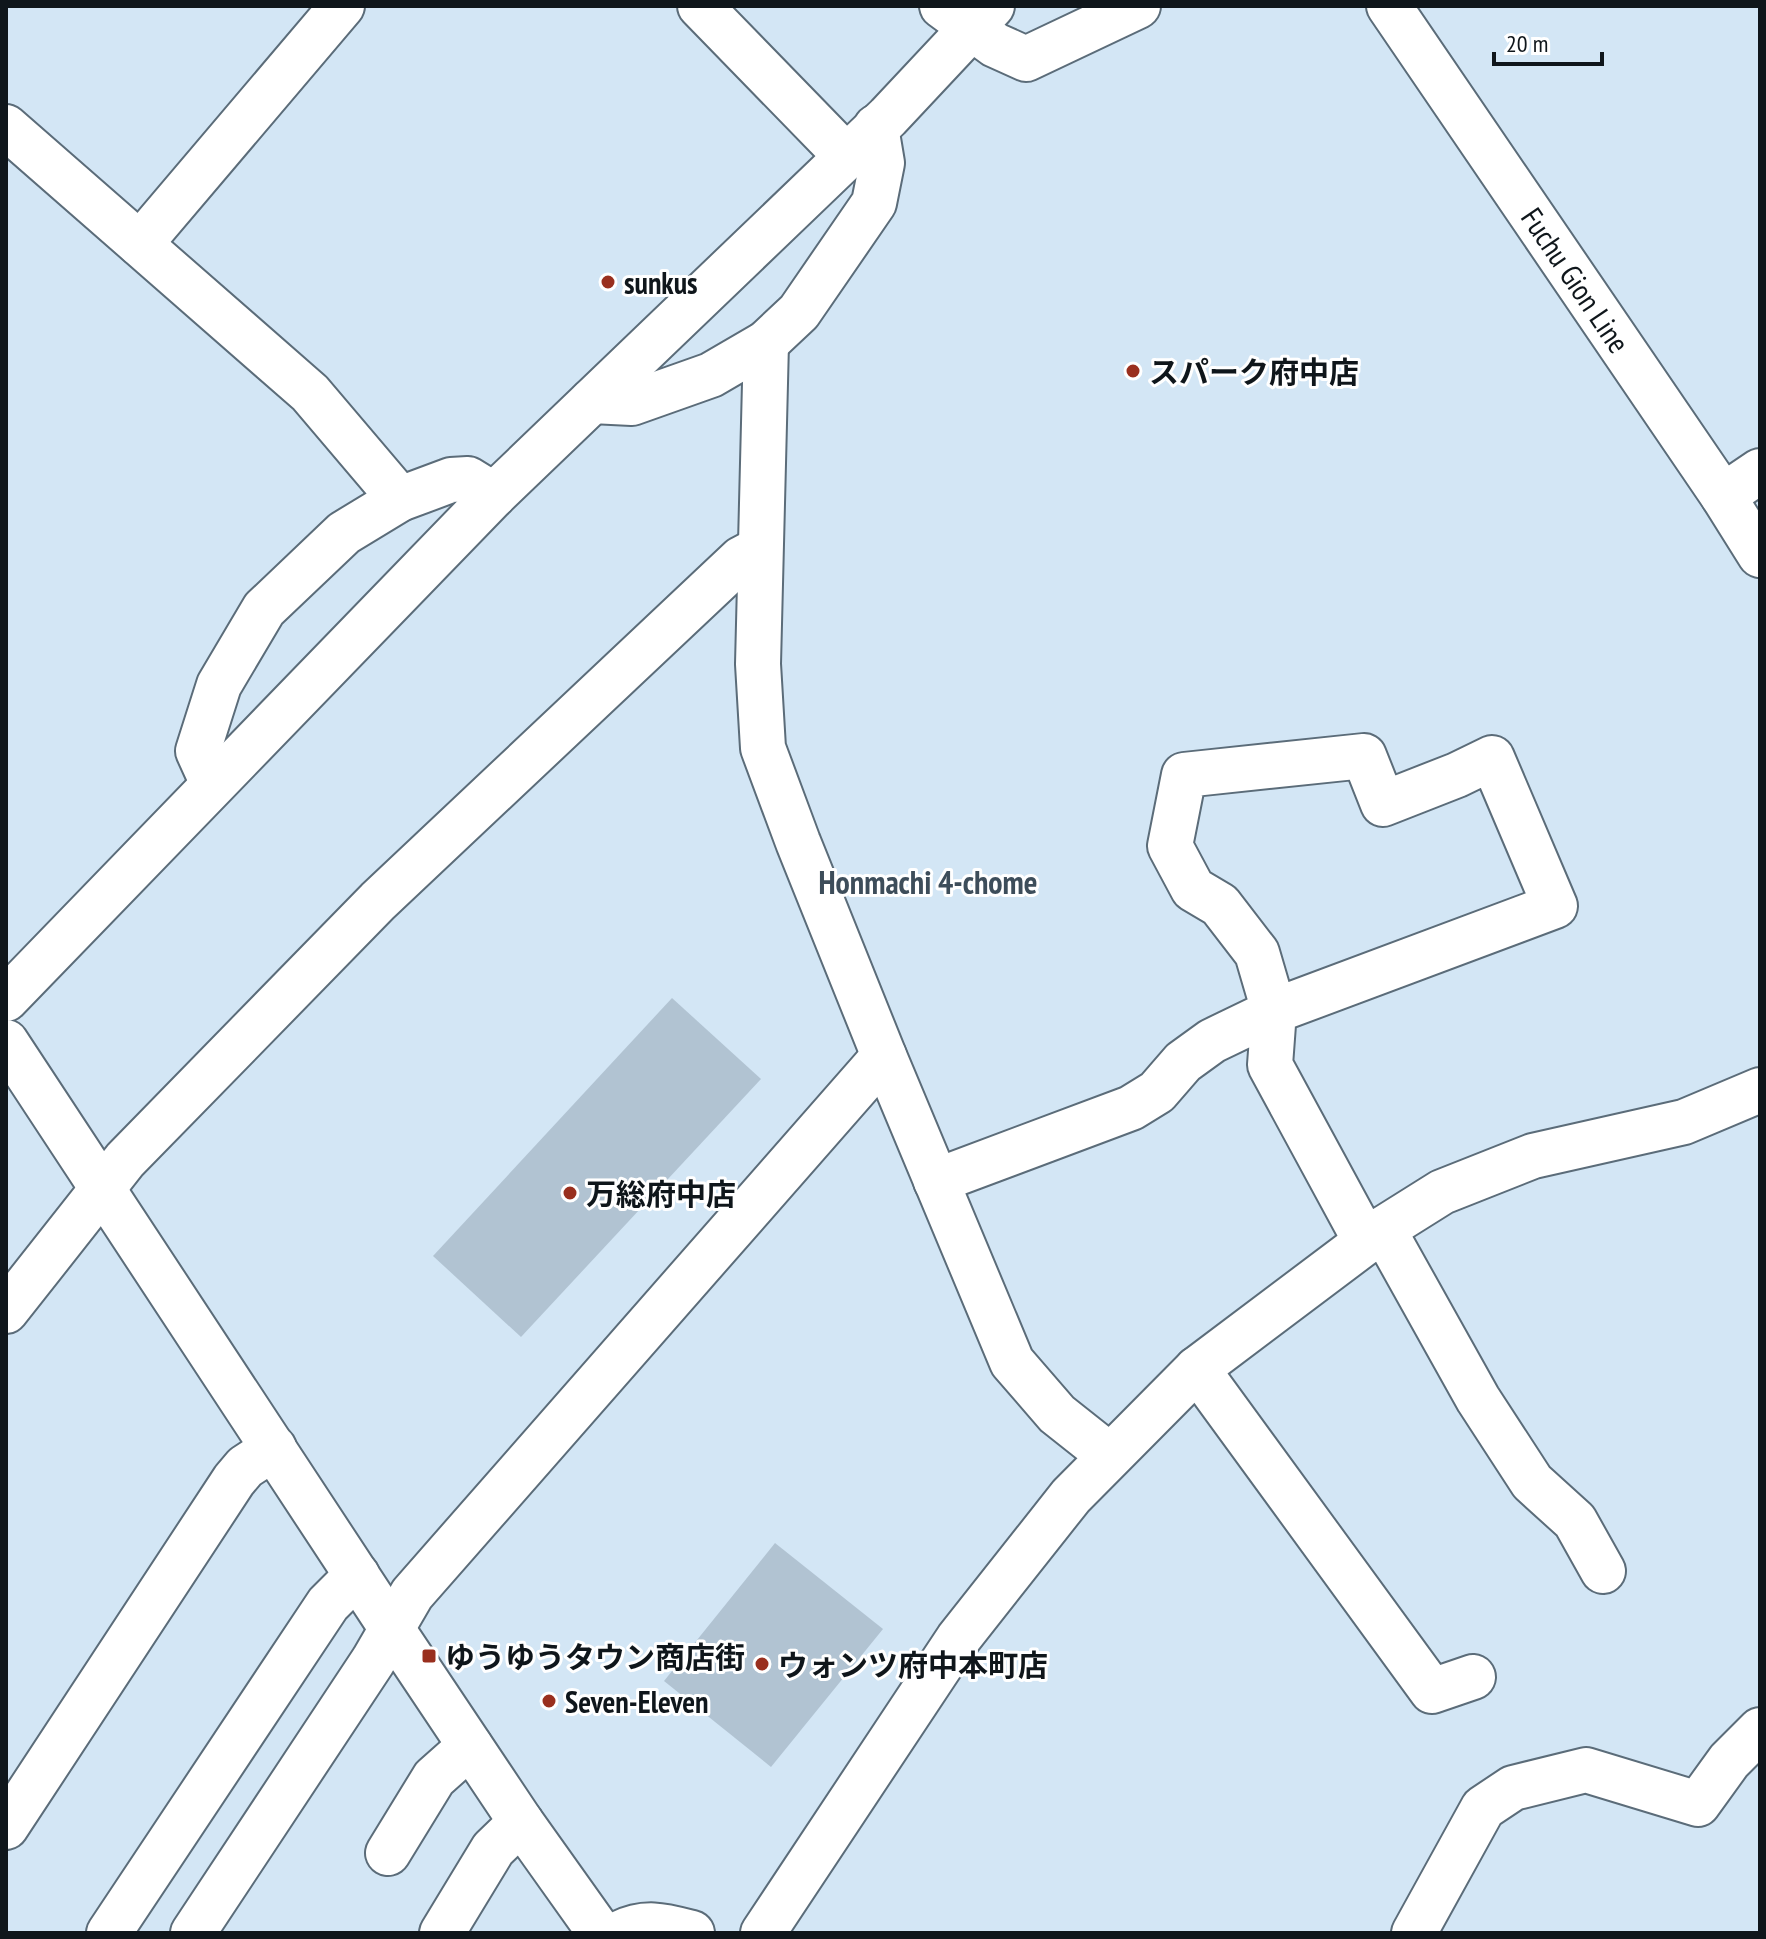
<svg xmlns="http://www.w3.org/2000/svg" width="1766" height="1939" viewBox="0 0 1766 1939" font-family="'PT Sans Narrow','Noto Sans JP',sans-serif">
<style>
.building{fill:#b1c3d2}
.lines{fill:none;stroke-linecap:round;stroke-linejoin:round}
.minor-casing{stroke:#5b6c79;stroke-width:48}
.major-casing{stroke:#5b6c79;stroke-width:48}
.minor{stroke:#fff;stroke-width:44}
.major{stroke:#fff;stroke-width:44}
.poi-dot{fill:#992f1e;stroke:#fff;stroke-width:3}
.labels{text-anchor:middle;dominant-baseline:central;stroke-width:6;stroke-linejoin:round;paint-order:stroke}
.street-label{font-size:30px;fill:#0f161b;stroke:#fff}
.poi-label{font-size:30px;font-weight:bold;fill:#0f161b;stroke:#fff;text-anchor:start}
.neighbourhood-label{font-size:32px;font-weight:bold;fill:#3d4d5a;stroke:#fff}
</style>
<rect width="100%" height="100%" fill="#d3e6f5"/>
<g class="building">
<polygon points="672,998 761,1079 521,1337 433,1256"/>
<polygon points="775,1543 883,1629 771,1767 664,1681"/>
</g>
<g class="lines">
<g class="minor-casing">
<g id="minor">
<polyline points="700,6 846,156"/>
<polyline points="942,6 995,45 1026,59 1138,6"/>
<polyline points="6,127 310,393 400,499"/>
<polyline points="140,244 342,6"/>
<polyline points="766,343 758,664 763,748 798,842 884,1056 1012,1362 1057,1414 1110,1456"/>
<polyline points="592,401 632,403 711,375 766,343 799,312 874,203 882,163 876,127"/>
<polyline points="1723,496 1760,471"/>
<polyline points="213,784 198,751 219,685 264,609 344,533 400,499 451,480 468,479 494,495"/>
<polyline points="6,999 494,495 888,117 992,6"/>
<polyline points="6,1042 392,1629 521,1822 600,1933"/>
<polyline points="936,1181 1131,1108 1157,1092 1183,1062 1212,1041 1274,1011 1555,906 1492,758 1457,775 1383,804 1364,756 1184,775 1170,846 1193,889 1220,905 1257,953 1274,1011 1270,1065 1366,1242"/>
<polyline points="1383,1229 1478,1399 1532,1482 1575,1521 1603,1571"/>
<polyline points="6,1311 125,1160 378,901 741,559 760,549"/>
<polyline points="1197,1369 1432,1691 1473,1677"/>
<polyline points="6,1827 234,1480 245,1467 274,1448"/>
<polyline points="388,1853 434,1778 470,1746"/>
<polyline points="109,1933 328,1604 357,1575"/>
<polyline points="193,1933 373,1661 412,1594 884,1056"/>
<polyline points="442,1933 493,1849 521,1822"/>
<path d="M620 1933C646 1920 665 1926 692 1933"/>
<polyline points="763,1933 958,1639 1071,1496 1197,1369 1383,1229 1442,1192 1533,1156 1684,1122 1760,1090"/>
<polyline points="1414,1933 1483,1808 1513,1788 1586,1770 1698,1804 1729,1761 1760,1730"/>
</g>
</g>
<g class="major-casing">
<polyline id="major" points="1389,6 1723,496 1760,555"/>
</g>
<use href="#minor" class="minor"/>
<use href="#major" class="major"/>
</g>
<g class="poi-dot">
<circle cx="608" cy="282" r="8"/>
<circle cx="1133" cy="371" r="8"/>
<circle cx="570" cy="1193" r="8"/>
<rect x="421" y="1648" width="16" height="16" rx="4"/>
<circle cx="762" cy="1664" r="8"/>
<circle cx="549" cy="1701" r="8"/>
</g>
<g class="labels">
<g class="street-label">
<text transform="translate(1576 280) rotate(56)">Fuchu Gion Line</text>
</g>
<g class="poi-label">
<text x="624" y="282">sunkus</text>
<text x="1149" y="371">スパーク府中店</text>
<text x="586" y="1193">万総府中店</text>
<text x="445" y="1656">ゆうゆうタウン商店街</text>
<text x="778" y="1664">ウォンツ府中本町店</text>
<text x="565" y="1701">Seven-Eleven</text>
</g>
<g class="neighbourhood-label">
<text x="928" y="882">Honmachi 4-chome</text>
</g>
</g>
<rect width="1766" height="1939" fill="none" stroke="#0f161b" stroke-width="16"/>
<path d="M1494 52v12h108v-12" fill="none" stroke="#0f161b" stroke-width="4"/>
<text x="1506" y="52" font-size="24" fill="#0f161b" stroke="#ffffff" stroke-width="6" paint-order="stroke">20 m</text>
</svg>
